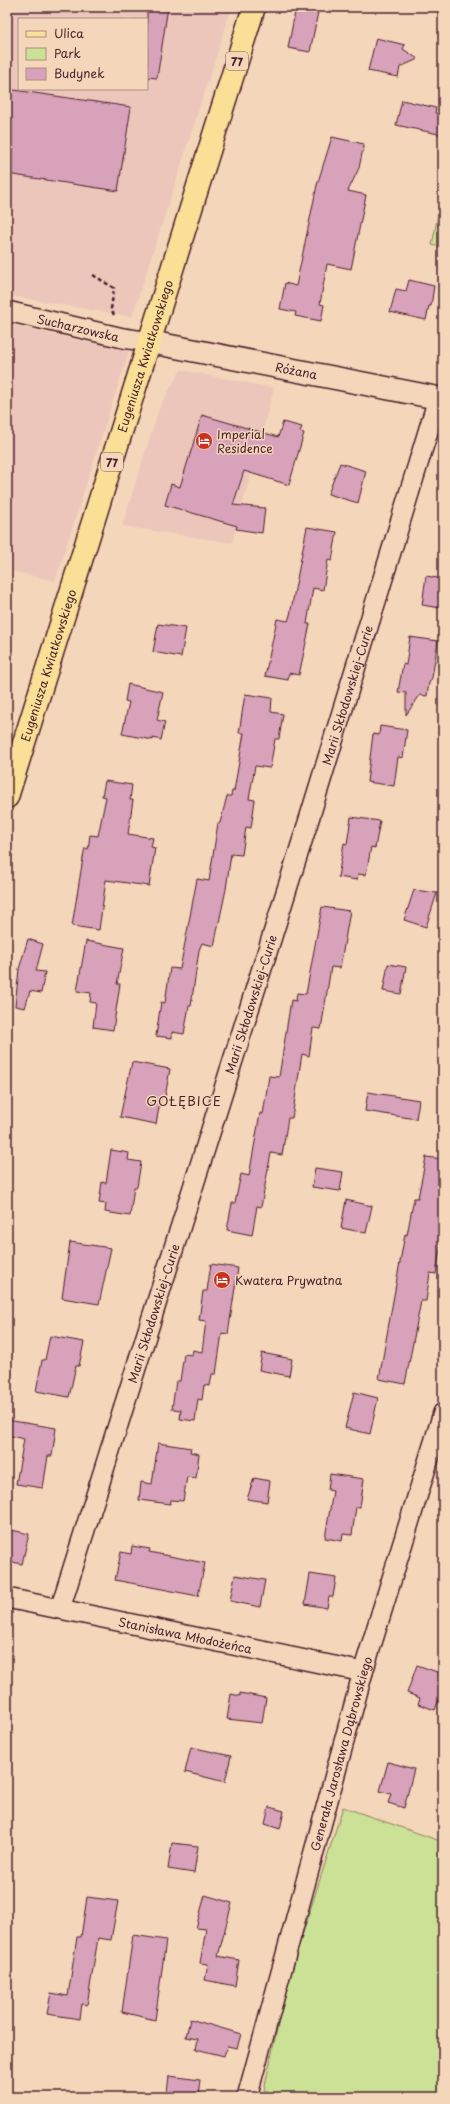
<svg xmlns="http://www.w3.org/2000/svg" width="450" height="2104" viewBox="0 0 450 2104" font-family="'Playpen Sans',sans-serif">
<style>
.built{fill:#ecc6ba;fill-rule:evenodd}
.green{fill:#cbe196;stroke:#8a8060}
.building{fill:#d8a2ba;stroke:#4a1f2b}
.lines{fill:none;stroke-linecap:round;stroke-linejoin:round}
.minor-casing{stroke:#4a1f2b;stroke-width:22}
.tertiary-casing{stroke:#4a1f2b;stroke-width:25}
.primary-casing{stroke:#4a1f2b;stroke-width:25}
.path{stroke:#4a1f2b;stroke-width:2.5;stroke-dasharray:4 3;stroke-linecap:butt}
.minor{stroke:#f4d6ba;stroke-width:19}
.tertiary{stroke:#f4d6ba;stroke-width:22}
.primary{stroke:#fadf96;stroke-width:22}
.labels{text-anchor:middle;dominant-baseline:central;stroke-width:3;stroke-linejoin:round;paint-order:stroke}
.shield{fill:#f4d6ba;stroke:#7d5656;stroke-width:1}
.shield-label{font-size:11px;font-weight:bold;fill:#4a1f2b}
.street-label{font-size:12px;fill:#4a1f2b;stroke:#f4d6ba}
.poi-label{font-size:12px;fill:#4a1f2b;stroke:#f4d6ba;text-anchor:start}
.neighbourhood-label{font-size:13px;letter-spacing:1px;fill:#4a1f2b;stroke:#f4d6ba}
</style>
<rect width="100%" height="100%" fill="#f4d6ba"/>
<filter id="ink" filterUnits="userSpaceOnUse"><feTurbulence type="fractalNoise" baseFrequency=".025" numOctaves="2"/><feDisplacementMap in="SourceGraphic" scale="8" xChannelSelector="R" yChannelSelector="G"/><feConvolveMatrix kernelMatrix="1 2 1 2 8 2 1 2 1" color-interpolation-filters="sRGB"/></filter>
<g filter="url(#ink)">
<g class="built">
<path d="M7 7H232L132 317 7 295ZM19 19H147V89H19Z"/>
<polygon points="7,324 129,351 55,581 7,570"/>
<polygon points="181,370 274,388 232,543 122,526 160,406"/>
</g>
<g class="green">
<polygon points="443,190 443,248 432,245"/>
<polygon points="343,1807 443,1842 443,2097 285,2097 264,2090 281,2011 300,1942"/>
</g>
<g class="building">
<polygon points="147,7 168,7 157,78 147,77"/>
<polygon points="296,7 319,7 310,52 288,48"/>
<polygon points="376,38 405,45 403,49 418,59 400,67 398,77 368,71"/>
<polygon points="7,89 131,107 118,191 7,174"/>
<polygon points="402,100 436,108 435,113 443,115 443,135 396,125"/>
<polygon points="332,137 364,144 359,168 348,191 366,195 351,269 327,264 320,304 324,305 321,321 295,316 296,312 280,309 285,283 296,286 317,185"/>
<polygon points="409,280 434,286 431,306 429,306 426,320 390,312 396,289 406,291"/>
<polygon points="202,415 278,437 283,422 302,427 300,432 304,433 289,485 244,471 233,505 265,508 262,533 236,529 237,526 165,505 171,484 180,487"/>
<polygon points="340,463 366,471 358,503 328,494"/>
<polygon points="307,527 337,532 332,561 328,560 323,590 313,588 307,624 310,624 299,675 289,673 288,680 265,676 277,619 288,621 290,615"/>
<polygon points="426,576 443,579 443,603 441,602 440,608 422,605"/>
<polygon points="158,624 186,628 181,657 153,652"/>
<polygon points="410,637 438,641 432,678 429,683 427,696 420,695 406,715 406,693 398,692 403,664 406,665"/>
<polygon points="128,684 163,692 157,720 165,722 161,740 153,738 153,740 122,734 129,702 125,701"/>
<polygon points="245,694 272,698 271,712 283,714 279,739 275,739 270,768 255,766 249,799 255,800 251,828 246,827 242,855 231,854 226,889 214,946 202,943 199,950 191,1006 189,1006 184,1034 172,1032 172,1038 156,1036 161,1002 165,1003 170,968 180,969 197,879 209,881 218,823 220,823 227,796 231,796 232,791 234,791 244,733 239,733"/>
<polygon points="380,726 407,730 403,758 398,757 394,786 367,782 373,734 379,735"/>
<polygon points="105,781 132,785 130,800 133,800 128,834 153,838 151,847 155,848 149,886 106,880 99,930 72,926 84,852 85,848 88,849 90,835 98,836 106,797 102,796"/>
<polygon points="351,817 380,821 375,848 371,847 366,875 358,874 357,880 338,877 344,843 347,844"/>
<polygon points="414,890 437,893 426,927 404,920"/>
<polygon points="322,907 350,911 340,968 331,967 321,1029 313,1028 309,1056 302,1054 292,1118 288,1118 282,1155 271,1153 261,1207 257,1206 252,1235 227,1230 232,1203 235,1203 241,1174 249,1176 260,1113 263,1114 269,1076 279,1077 291,1000 296,1001 297,993 306,994"/>
<polygon points="28,939 43,944 36,971 45,972 41,993 30,991 25,1008 15,1006 19,969"/>
<polygon points="86,941 124,948 117,984 120,984 113,1030 93,1027 96,1003 90,1002 91,993 77,991"/>
<polygon points="388,964 406,967 401,994 383,991"/>
<polygon points="132,1062 170,1069 165,1097 161,1096 156,1124 120,1117"/>
<polygon points="368,1092 419,1100 416,1119 365,1111"/>
<polygon points="111,1150 129,1153 128,1160 141,1162 137,1187 134,1187 130,1216 105,1212 106,1204 99,1203 102,1182 106,1183"/>
<polygon points="426,1157 443,1159 443,1231 436,1274 430,1273 426,1301 421,1301 405,1384 379,1379 405,1234 407,1235 414,1198 418,1198"/>
<polygon points="315,1168 343,1172 340,1191 312,1187"/>
<polygon points="346,1200 372,1206 366,1233 341,1228"/>
<polygon points="70,1242 111,1248 99,1304 62,1298"/>
<polygon points="211,1264 238,1268 228,1334 222,1333 216,1374 212,1374 210,1386 204,1385 202,1400 198,1399 195,1421 180,1419 181,1410 172,1409 176,1381 180,1381 184,1354 192,1355 193,1350 202,1352 206,1321 199,1320 203,1291 207,1291"/>
<polygon points="50,1336 84,1342 79,1366 76,1366 69,1397 36,1391 42,1360 45,1360"/>
<polygon points="262,1353 292,1359 289,1376 259,1370"/>
<polygon points="354,1392 378,1398 370,1434 345,1428"/>
<polygon points="7,1420 56,1428 52,1456 48,1456 43,1488 16,1484 24,1439 7,1435"/>
<polygon points="158,1443 191,1448 190,1452 199,1454 196,1478 187,1477 183,1501 171,1500 170,1504 139,1500 141,1482 152,1484"/>
<polygon points="330,1474 364,1479 360,1507 356,1507 352,1535 343,1534 342,1541 325,1538 333,1491 328,1490"/>
<polygon points="254,1478 270,1481 267,1502 247,1499"/>
<polygon points="7,1529 29,1534 22,1564 7,1561"/>
<polygon points="132,1546 150,1549 149,1552 205,1563 198,1596 115,1580 121,1552 131,1554"/>
<polygon points="310,1574 336,1578 333,1597 329,1597 327,1608 305,1604"/>
<polygon points="235,1575 265,1580 260,1607 230,1601"/>
<polygon points="417,1665 443,1674 443,1688 435,1710 418,1704 420,1698 407,1693"/>
<polygon points="240,1693 266,1698 262,1723 227,1719 231,1694 240,1696"/>
<polygon points="191,1747 231,1756 225,1782 185,1772"/>
<polygon points="388,1762 414,1769 404,1808 388,1803 391,1794 380,1791"/>
<polygon points="269,1807 284,1811 280,1829 265,1824"/>
<polygon points="172,1843 198,1846 194,1873 168,1869"/>
<polygon points="205,1895 232,1903 218,1956 239,1960 235,1986 205,1980 208,1964 200,1963 206,1929 196,1928"/>
<polygon points="87,1897 118,1901 111,1940 98,1938 87,2005 82,2004 80,2019 47,2014 51,1993 68,1996 77,1937 81,1937"/>
<polygon points="133,1935 166,1940 155,2020 122,2012"/>
<polygon points="190,2019 241,2034 237,2048 227,2046 224,2056 196,2049 198,2039 186,2037"/>
<polygon points="169,2076 200,2080 198,2097 167,2092"/>
</g>
<g class="lines">
<g class="minor-casing">
<g id="minor">
<path id="s1" d="M7 311 123 338 150 342"/>
<path id="s2" d="M7 1598 363 1672"/>
<path id="s3" d="M60 1609 310 816 438 399"/>
<path id="s4" d="M247 2097 363 1672 443 1413"/>
</g>
</g>
<g class="tertiary-casing">
<g id="tertiary">
<path id="s5" d="M150 342 443 399"/>
</g>
</g>
<g class="primary-casing">
<g id="primary">
<path id="s6" d="M7 797 254 7"/>
</g>
</g>
<polyline class="path" points="93,275 114,288 111,309 114,315"/>
<use href="#minor" class="minor"/>
<use href="#tertiary" class="tertiary"/>
<use href="#primary" class="primary"/>
</g>
</g>
<defs>
<g id="hotel-disc" transform="scale(0.9)"><circle r="9.5" fill="#c8321e" stroke="#f4d6ba"/><path d="M-6-4.5h1.5V1H6V5H4.5V3h-9V5H-6ZM-4 0a1.8 1.8 0 1 1 3.6 0ZM.5 0V-2.5h3Q6-2.5 6 0Z" fill="#fff"/></g>
</defs>
<g fill-rule="evenodd">
<use href="#hotel-disc" x="204" y="441"/>
<use href="#hotel-disc" x="222" y="1280"/>
</g>
<g class="labels">
<g class="shield">
<rect x="226" y="52" width="22" height="18" rx="3"/>
<rect x="101" y="453" width="22" height="18" rx="3"/>
</g>
<g class="shield-label">
<text x="237" y="61">77</text>
<text x="112" y="462">77</text>
</g>
<g class="street-label">
<text stroke="none"><textPath href="#s1" startOffset="73">Sucharzowska</textPath></text>
<text stroke="none"><textPath href="#s6" startOffset="462">Eugeniusza Kwiatkowskiego</textPath></text>
<text stroke="none"><textPath href="#s5" startOffset="149">Różana</textPath></text>
<text stroke="none"><textPath href="#s6" startOffset="138">Eugeniusza Kwiatkowskiego</textPath></text>
<text stroke="none"><textPath href="#s3" startOffset="958">Marii Skłodowskiej-Curie</textPath></text>
<text stroke="none"><textPath href="#s3" startOffset="634">Marii Skłodowskiej-Curie</textPath></text>
<text stroke="none"><textPath href="#s3" startOffset="310">Marii Skłodowskiej-Curie</textPath></text>
<text stroke="none"><textPath href="#s2" startOffset="182">Stanisława Młodożeńca</textPath></text>
<text stroke="none"><textPath href="#s4" startOffset="356">Generała Jarosława Dąbrowskiego</textPath></text>
</g>
<g class="poi-label">
<text x="217" y="434">Imperial<tspan x="217" dy="14">Residence</tspan></text>
<text x="235" y="1280">Kwatera Prywatna</text>
</g>
<g class="neighbourhood-label">
<text x="184" y="1100">GOŁĘBICE</text>
</g>
</g>
<rect width="450" height="2104" fill="none" stroke="#f4d6ba" stroke-width="24"/>
<rect x="12" y="12" width="426" height="2080" fill="none" stroke="#4a1f2b" stroke-width="1.5" filter="url(#ink)"/>
<rect x="18" y="18" width="130" height="72" fill="#f4d6ba" stroke="#b08d81"/>
<rect x="26" y="31" width="20" height="6" fill="#fadf96" stroke="#b08d81"/>
<text x="54" y="38" font-size="12" fill="#4a1f2b">Ulica</text>
<rect x="26" y="48" width="20" height="12" fill="#cbe196" stroke="#b08d81"/>
<text x="54" y="58" font-size="12" fill="#4a1f2b">Park</text>
<rect x="26" y="68" width="20" height="12" fill="#d8a2ba" stroke="#b08d81"/>
<text x="54" y="78" font-size="12" fill="#4a1f2b">Budynek</text>
</svg>
